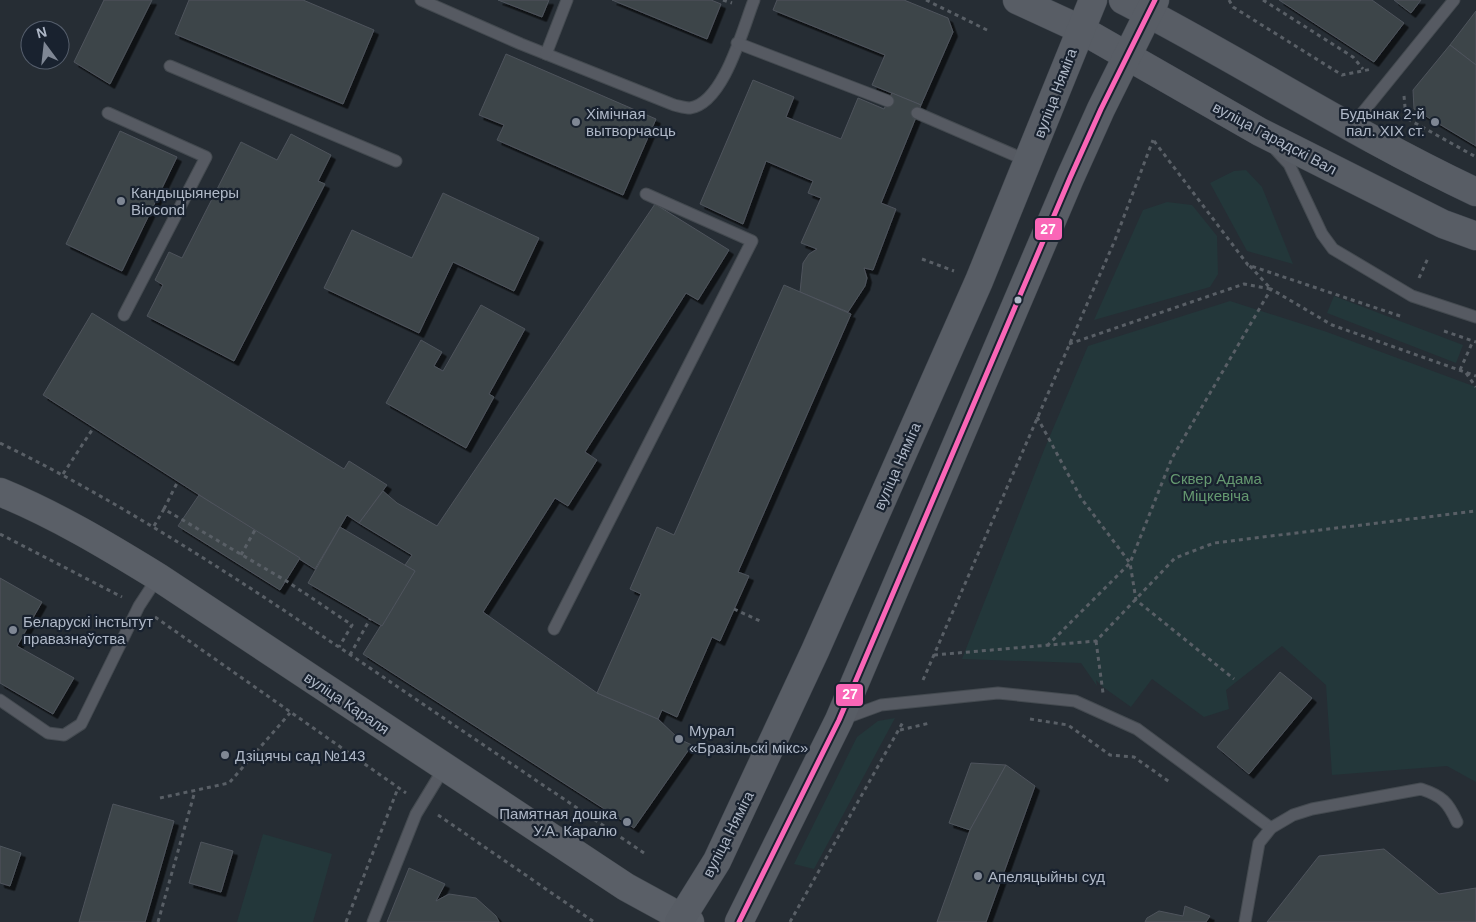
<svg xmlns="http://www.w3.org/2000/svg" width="1476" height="922" viewBox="0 0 1476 922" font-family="Helvetica,sans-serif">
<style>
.green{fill:#23373a}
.building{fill:#3e444a;stroke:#4e545c;filter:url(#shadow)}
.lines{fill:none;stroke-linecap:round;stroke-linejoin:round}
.lane-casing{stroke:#444a50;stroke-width:13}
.secondary-casing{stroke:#444a50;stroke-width:29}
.primary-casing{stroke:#434951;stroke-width:29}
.path{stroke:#595f66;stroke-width:3;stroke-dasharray:4 4;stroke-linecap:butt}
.lane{stroke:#565a62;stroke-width:11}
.secondary{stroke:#5a5f67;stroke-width:28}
.primary{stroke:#585d65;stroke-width:28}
.bus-1-casing{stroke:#19222f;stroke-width:9}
.bus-1{stroke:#fa66b7;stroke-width:5}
.poi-dot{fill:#7f8794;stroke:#19222f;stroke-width:2}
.bus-dot{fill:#afb8c7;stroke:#19222f;stroke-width:2}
.labels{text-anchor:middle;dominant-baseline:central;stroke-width:4.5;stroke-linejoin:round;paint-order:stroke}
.street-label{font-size:15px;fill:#afb8c7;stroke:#19222f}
.poi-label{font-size:15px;fill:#afb8c7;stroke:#19222f;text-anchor:start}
.park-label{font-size:15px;fill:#659970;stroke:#19222f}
.line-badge{stroke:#19222f;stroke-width:2}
.badge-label{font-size:14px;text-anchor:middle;font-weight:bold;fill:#fff}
</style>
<defs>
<filter id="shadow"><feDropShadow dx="4.5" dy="4.5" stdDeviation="0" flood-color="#0009"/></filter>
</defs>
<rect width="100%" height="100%" fill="#262d34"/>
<g class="green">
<polygon points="1246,170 1262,187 1293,264 1247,251 1210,183 1234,171"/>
<polygon points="1167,202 1192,205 1217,236 1218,274 1210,287 1094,320 1143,210"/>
<polygon points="1334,296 1463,345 1456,363 1327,313"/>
<polygon points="1230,301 1327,332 1476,387 1476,782 1447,766 1332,775 1326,685 1282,646 1226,690 1229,709 1204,717 1152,679 1131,707 1103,687 1096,680 1097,686 1081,663 962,659 1044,450 1088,346"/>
<polygon points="895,718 814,869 794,864 857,737 878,721"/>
<polygon points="263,834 332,854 313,922 237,922"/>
</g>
<g class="building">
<polygon points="104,0 152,0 110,84 74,62"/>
<polygon points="189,0 303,0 374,30 343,104 175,34"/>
<polygon points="498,0 549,0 542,17"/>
<polygon points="612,0 711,0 721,4 707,39"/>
<polygon points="777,0 904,0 948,18 953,32 921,105 872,85 885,55 773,10"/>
<polygon points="1279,0 1372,0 1404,23 1374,62"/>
<polygon points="1394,0 1421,0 1411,13"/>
<polygon points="1476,11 1476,65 1450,45"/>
<polygon points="1450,45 1476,65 1476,146 1414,109 1413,90"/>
<polygon points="506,54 656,119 623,195 497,140 504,125 479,115"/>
<polygon points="753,80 794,97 786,117 841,139 858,98 884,109 892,93 921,105 881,203 896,209 873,270 864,268 867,278 865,286 848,312 800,292 803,263 809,254 817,249 801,243 821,198 808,193 813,181 766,161 743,224 700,204"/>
<polygon points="120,131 177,157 122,271 66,244"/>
<polygon points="291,134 331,155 318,181 325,184 234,361 147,316 163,285 155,280 169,252 182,258 241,142 277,160"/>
<polygon points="443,193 539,238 514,291 453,262 419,333 324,288 352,230 412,258"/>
<polygon points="655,204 729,250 698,300 686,293 585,452 597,460 568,506 555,498 483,612 597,693 658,719 679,739 692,745 634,828 363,654 415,571 405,565 412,555 359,523 383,491 397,503 437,526"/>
<polygon points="784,285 851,314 738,572 749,576 720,641 712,637 677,717 662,710 658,719 597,693 641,594 630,589 657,527 674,535"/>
<polygon points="481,305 525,329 489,394 494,397 466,448 386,403 421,340 442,352 434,366 443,371"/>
<polygon points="92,313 344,469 349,461 387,485 359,523 347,515 315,569 43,395"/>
<polygon points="199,495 300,558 280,590 178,526"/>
<polygon points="340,527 415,571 382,626 308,583"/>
<polygon points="0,578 42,602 17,646 74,678 53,714 0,683"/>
<polygon points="1280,672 1312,698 1249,774 1217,747"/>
<polygon points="971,763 1006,765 970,830 949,823"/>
<polygon points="1006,765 1035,786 986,922 937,922 970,830"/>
<polygon points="113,804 174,821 145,922 79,922"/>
<polygon points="201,842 233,851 221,892 189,883"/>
<polygon points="0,846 21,853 10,886 0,883"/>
<polygon points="1384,849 1439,894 1476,888 1476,922 1267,922 1319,856"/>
<polygon points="409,868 445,884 436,901 449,894 476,898 496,916 499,922 387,922"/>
<polygon points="1185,906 1210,916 1206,922 1145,922 1147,918 1159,911 1183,916"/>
</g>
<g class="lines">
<g class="lane-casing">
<g id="lane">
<path d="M421 0 521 44 674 105C679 106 685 108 690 108 724 103 743 28 754 0"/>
<polyline points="737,43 888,101"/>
<polyline points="546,54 567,0"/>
<polyline points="170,66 396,161"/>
<polyline points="108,113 206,157 124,315"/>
<polyline points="917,113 1028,161"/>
<polyline points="1351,127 1454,0"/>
<polyline points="1276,150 1289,164 1322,234 1333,249 1412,296 1476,317"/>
<polyline points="554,629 752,241 646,194"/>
<polyline points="0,700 48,733 64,735 81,724 139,606 158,577"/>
<polyline points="843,719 881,705 998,693 1075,701 1137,729 1271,828"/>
<polyline points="373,922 416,814 444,768"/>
<path d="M1245 922 1259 843 1271 828 1293 815 1312 809 1421 789C1442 796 1448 802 1457 822"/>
</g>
</g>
<g class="secondary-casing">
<path id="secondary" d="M0 492C56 515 106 545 158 577L626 887 690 922"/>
</g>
<g class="primary-casing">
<g id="primary">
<polyline points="1017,0 1080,29 1260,132 1443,224 1476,236"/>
<path d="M1123 0C1242 61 1354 135 1476 192"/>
<polyline points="679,922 717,861 815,651 979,281 1093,0"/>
<polyline points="739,922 839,720 1070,178 1101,109 1155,0"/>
</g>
</g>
<g class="path">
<polyline points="723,0 732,3"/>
<polyline points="926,0 989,31"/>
<polyline points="1229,0 1233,7 1342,75 1372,69"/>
<polyline points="1263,0 1353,57 1363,69"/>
<polyline points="1404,96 1406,118 1476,157"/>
<polyline points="1154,141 1248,265 1403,317"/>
<polyline points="922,259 954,271"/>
<polyline points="1419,278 1428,258"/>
<polyline points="1444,331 1476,342"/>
<polyline points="1069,344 1244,284 1271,289 1249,265"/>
<polyline points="1460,370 1473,341"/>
<polyline points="1466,373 1476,387"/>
<polyline points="1037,417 1081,498 1130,563 1136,600 1234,679"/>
<path d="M0 443C127 505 244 583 361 662 455 726 549 789 644 853"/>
<polyline points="63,474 94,427"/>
<polyline points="164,509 178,481"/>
<polyline points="154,526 164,509 288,582 352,625 339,647"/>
<polyline points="0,534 122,597"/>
<polyline points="241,555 255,530"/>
<polyline points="734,609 760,621"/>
<polyline points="155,617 406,793"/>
<polyline points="1096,641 1103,693"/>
<polyline points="1047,646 1130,563 1172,458 1271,289 1332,325 1476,376"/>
<polyline points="350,655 370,619"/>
<polyline points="934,655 1096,641 1175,558 1214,543 1476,511"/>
<polyline points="923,680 1115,240 1153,140"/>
<polyline points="1030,719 1068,725 1110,755 1134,757 1171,783"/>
<polyline points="900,730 930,723"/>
<polyline points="160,798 229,783 290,713"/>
<polyline points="438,815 594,922"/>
<polyline points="158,922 195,791"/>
<polyline points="346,922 398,788"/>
<polyline points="790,922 903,722"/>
</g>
<use href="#lane" class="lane"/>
<use href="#secondary" class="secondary"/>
<use href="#primary" class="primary"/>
<g class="bus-1-casing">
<polyline id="bus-1" points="739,922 839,720 1070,178 1101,109 1155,0"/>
</g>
<use href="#bus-1" class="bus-1"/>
</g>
<g class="poi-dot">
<circle cx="576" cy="122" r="5"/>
<circle cx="1435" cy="122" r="5"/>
<circle cx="121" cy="201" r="5"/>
<circle cx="13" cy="630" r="5"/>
<circle cx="679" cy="739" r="5"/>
<circle cx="225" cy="755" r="5"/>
<circle cx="627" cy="822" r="5"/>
<circle cx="978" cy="876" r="5"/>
</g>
<circle class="bus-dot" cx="1018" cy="300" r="4.5"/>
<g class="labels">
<g class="street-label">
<text transform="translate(1055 93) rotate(-69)">вуліца Няміга</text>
<text transform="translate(1275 138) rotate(28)">вуліца Гарадскі Вал</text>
<text transform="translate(897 466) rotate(-66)">вуліца Няміга</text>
<text transform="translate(347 703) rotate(34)">вуліца Караля</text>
<text transform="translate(728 834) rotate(-63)">вуліца Няміга</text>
</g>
<g class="poi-label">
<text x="586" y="113">Хімічная<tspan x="586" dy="17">вытворчасць</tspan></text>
<text x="1425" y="113" text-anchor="end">Будынак 2-й<tspan x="1425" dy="17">пал. ХІХ ст.</tspan></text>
<text x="131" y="192">Кандыцыянеры<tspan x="131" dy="17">Biocond</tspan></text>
<text x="23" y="621">Беларускі інстытут<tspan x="23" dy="17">правазнаўства</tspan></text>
<text x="689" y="730">Мурал<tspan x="689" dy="17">«Бразільскі мікс»</tspan></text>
<text x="235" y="755">Дзіцячы сад №143</text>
<text x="617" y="813" text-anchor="end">Памятная дошка<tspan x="617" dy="17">У.А. Каралю</tspan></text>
<text x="988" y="876">Апеляцыйны суд</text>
</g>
<g class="park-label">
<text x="1216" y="478">Сквер Адама<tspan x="1216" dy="17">Міцкевіча</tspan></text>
</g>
</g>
<g class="line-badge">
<rect x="1034" y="217" width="29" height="24" rx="5" fill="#fa66b7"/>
<rect x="835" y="683" width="29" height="24" rx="5" fill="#fa66b7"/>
</g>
<g class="badge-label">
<text x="1048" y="234">27</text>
<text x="850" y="699">27</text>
</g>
<g transform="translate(45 45) rotate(345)"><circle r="24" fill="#19222f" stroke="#555e6c"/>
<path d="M0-4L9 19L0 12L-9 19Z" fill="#7f8794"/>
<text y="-8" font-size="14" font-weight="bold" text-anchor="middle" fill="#afb8c7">N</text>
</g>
</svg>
